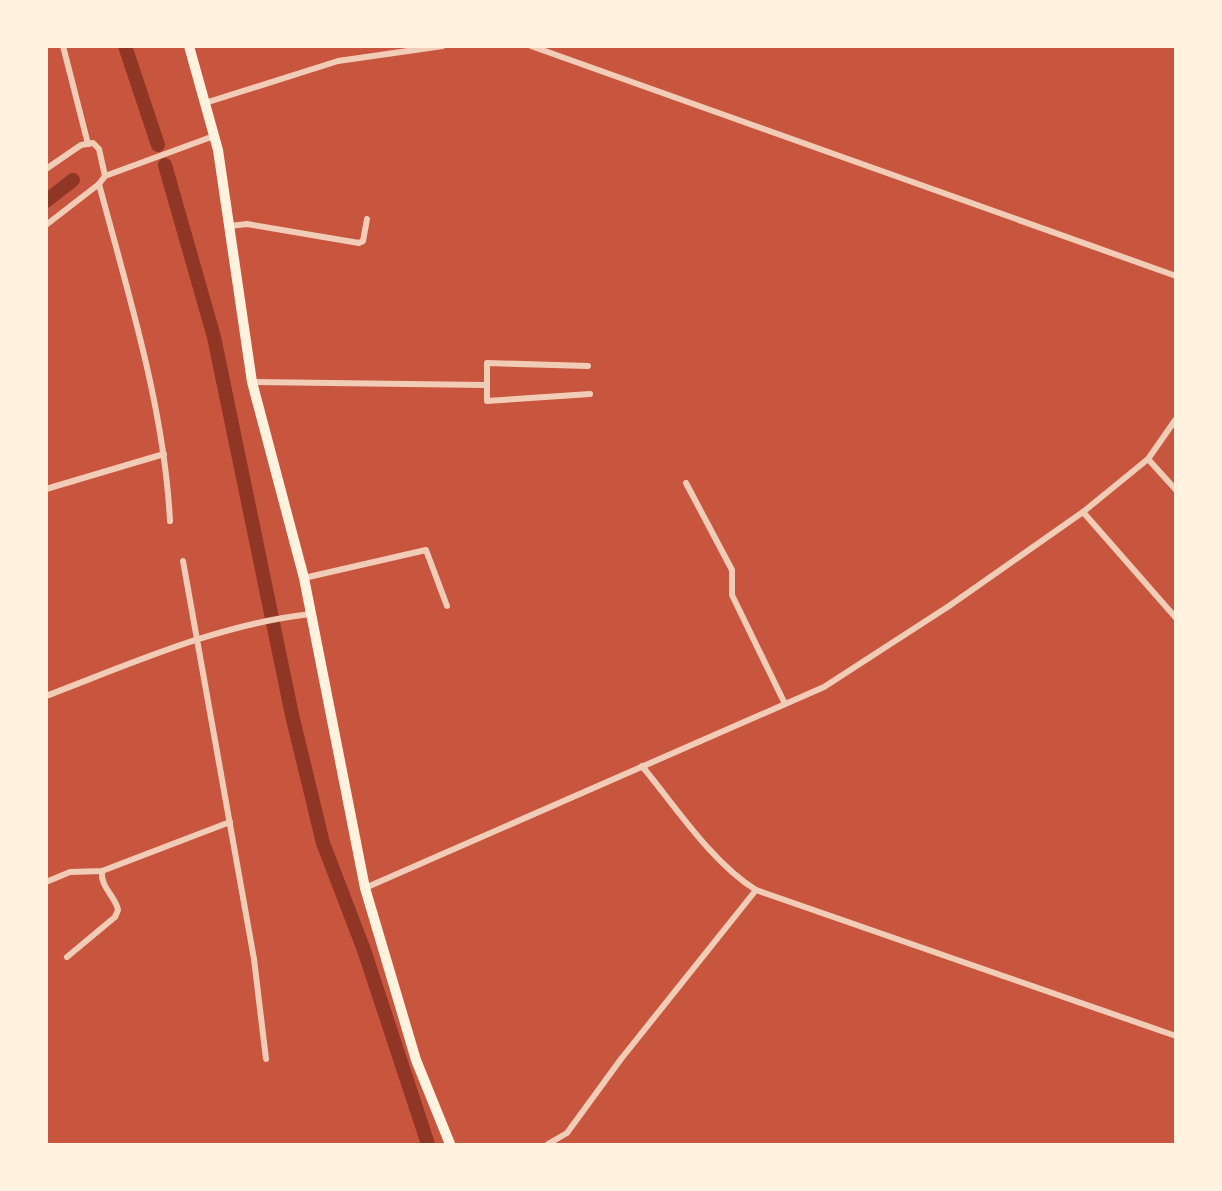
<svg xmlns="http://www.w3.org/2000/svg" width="1222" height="1191" viewBox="0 0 1222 1191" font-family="'Public Sans',sans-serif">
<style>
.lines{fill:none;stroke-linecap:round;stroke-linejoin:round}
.canal{stroke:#8f3625;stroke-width:14}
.minor{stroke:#f1ccb7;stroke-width:6}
.primary{stroke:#fff3e0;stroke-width:10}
</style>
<rect width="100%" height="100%" fill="#c8553d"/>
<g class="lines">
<g class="canal">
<polyline points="125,46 158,145"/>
<polyline points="165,165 214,337 292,715 323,843 364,950 428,1144"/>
<polyline points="46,201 73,180"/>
</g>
<g class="minor">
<polyline points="63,46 88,144"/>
<polyline points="531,46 1176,276"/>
<polyline points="205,103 338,61 443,46"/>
<polyline points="46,169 81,145 93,143 99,149 105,176 214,136"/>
<path d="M99 184C128 294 164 406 170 521"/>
<polyline points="46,225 99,184 105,176"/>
<polyline points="230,226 247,224 359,243 363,241 367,219"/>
<polyline points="588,366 487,363 487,401 590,394"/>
<polyline points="252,382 485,385"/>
<polyline points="1148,459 1176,490"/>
<polyline points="686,483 732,570 732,595 785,704"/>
<polyline points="46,489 164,454"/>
<polyline points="1083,512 1176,618"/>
<polyline points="183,561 254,959 266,1059"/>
<polyline points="304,578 426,550 447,606"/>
<path d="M46 696C133 663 219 624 311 614"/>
<path d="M642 766C675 806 712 863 756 890L1176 1036"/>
<polyline points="46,882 70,872 102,871 230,822"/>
<polyline points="365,888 824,687 949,606 1083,512 1148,459 1176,419"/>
<path d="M67 957 115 917 118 910C116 897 100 887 102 871"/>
<polyline points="548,1144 567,1133 621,1059 756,890"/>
</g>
<polyline class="primary" points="189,46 218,150 252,382 304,578 365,888 416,1060 450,1144"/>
</g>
<rect width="1222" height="1191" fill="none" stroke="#fff3e0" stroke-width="96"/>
</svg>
